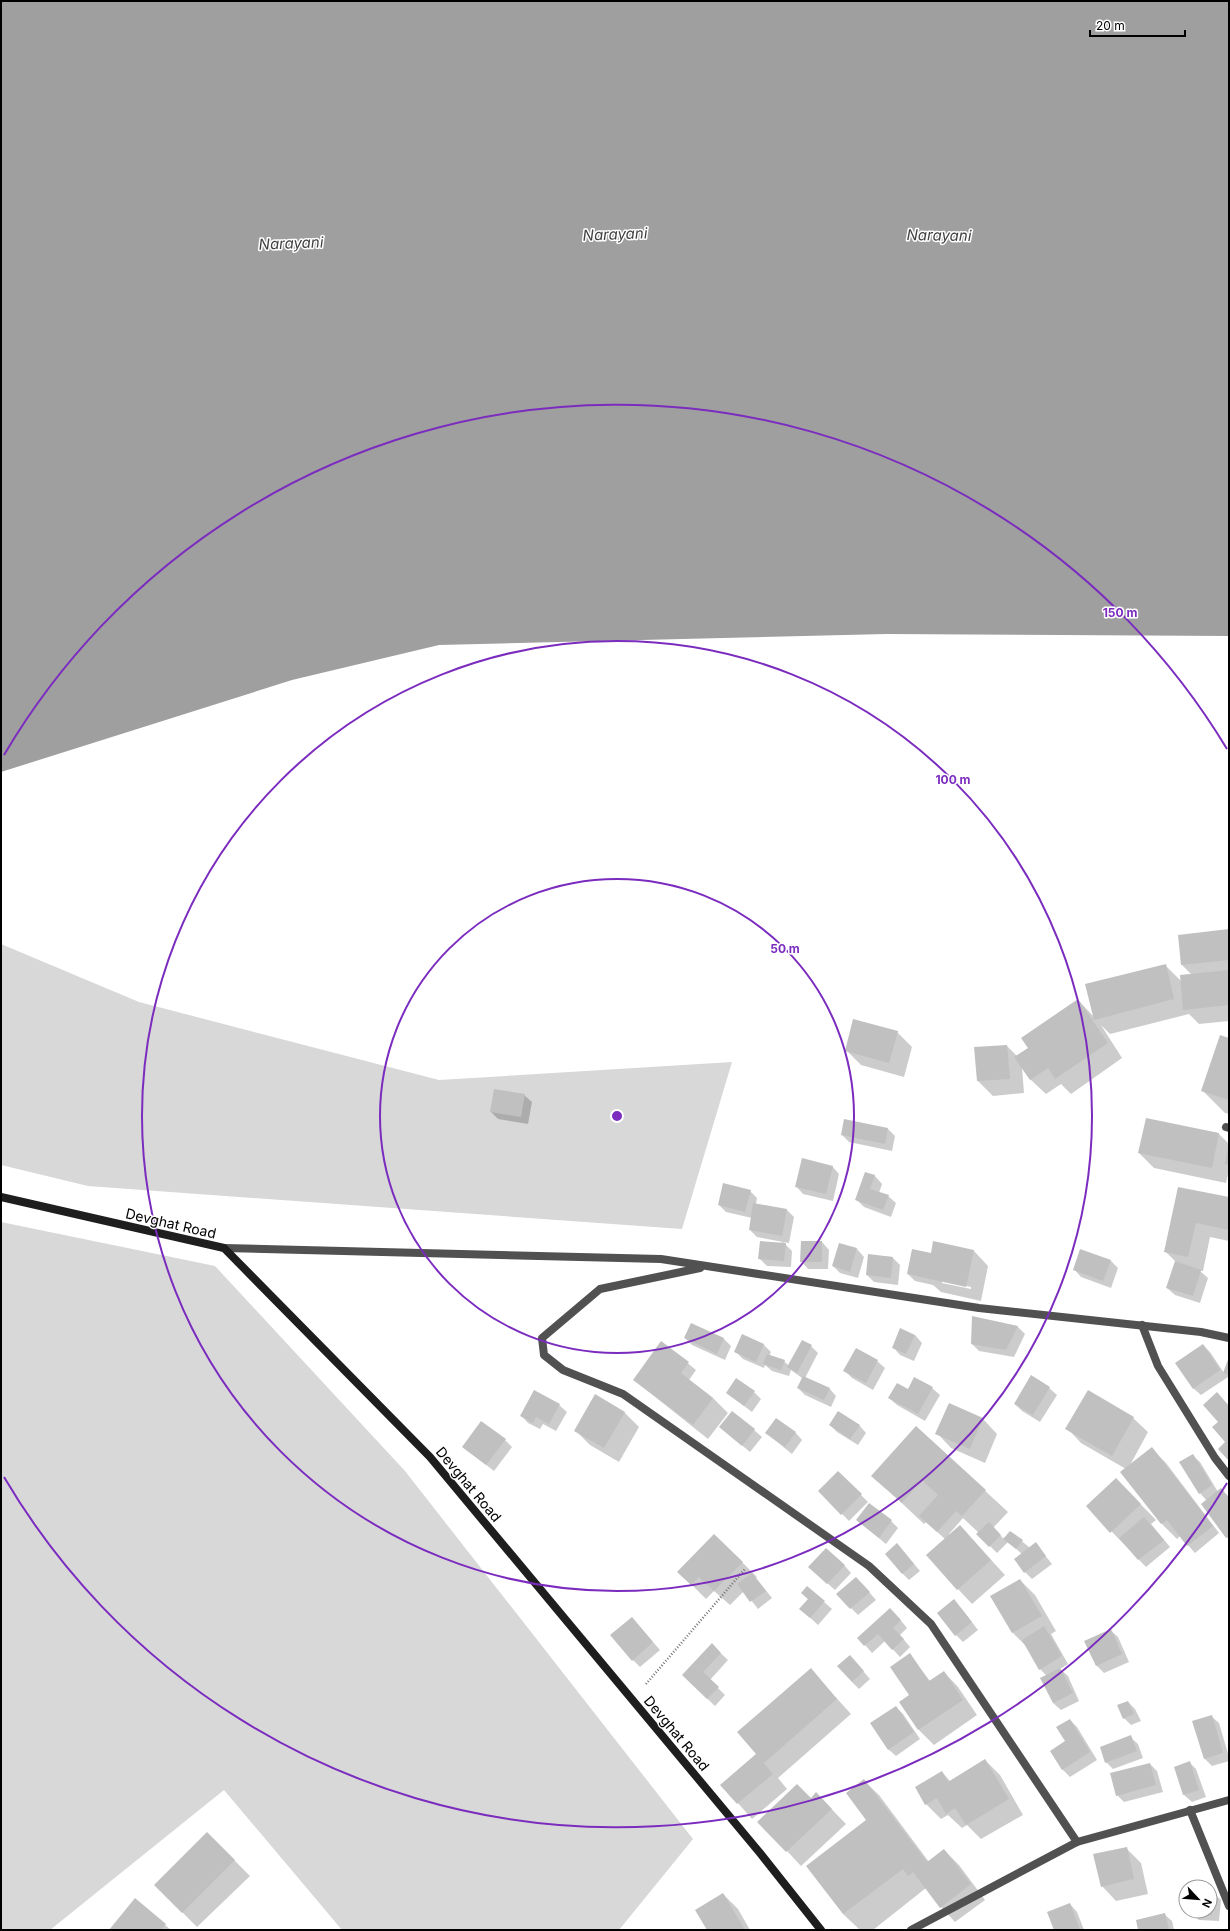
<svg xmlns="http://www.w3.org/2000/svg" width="1230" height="1931" viewBox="0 0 1230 1931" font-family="Inter,sans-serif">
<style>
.green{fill:#d8d8d8}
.water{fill:#9f9f9f}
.shadow{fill:#0003;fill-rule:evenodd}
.building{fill:#c0c0c0}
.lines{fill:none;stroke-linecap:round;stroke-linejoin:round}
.path{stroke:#737373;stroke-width:2.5;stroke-dasharray:1 2;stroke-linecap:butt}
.street{stroke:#515151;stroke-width:8}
.secondary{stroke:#1e1e1e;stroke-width:8}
.ring{fill:none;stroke:#7b2cbf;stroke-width:2}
.labels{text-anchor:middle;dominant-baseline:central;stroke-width:3;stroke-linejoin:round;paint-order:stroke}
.street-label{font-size:14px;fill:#000;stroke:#fff}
.water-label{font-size:15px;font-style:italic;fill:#404040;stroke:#fff}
.centre{fill:#7b2cbf;stroke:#fff;stroke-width:2}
.ring-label{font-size:12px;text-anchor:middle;font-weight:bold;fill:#7b2cbf;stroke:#fff;stroke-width:3;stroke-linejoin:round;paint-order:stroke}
</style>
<rect width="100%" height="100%" fill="#fff"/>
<g class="green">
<polygon points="1,944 139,1002 439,1080 732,1062 682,1229 88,1186 1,1165"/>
<polygon points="1,1222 215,1266 405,1471 693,1839 619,1930 342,1930 224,1790 50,1930 1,1930"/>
</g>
<polygon class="water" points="1,1 1229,1 1229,636 886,634 439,645 292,680 1,772"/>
<g class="shadow">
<polygon points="1229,930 1229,1021 1199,1024 1189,1014 1110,1034 1101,1025 1122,1058 1071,1094 1061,1084 1046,1094 1031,1080 1022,1067 1024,1093 993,1096 978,1081 976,1048 1007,1046 1017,1056 1029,1048 1078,1000 1094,1017 1165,965 1181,981 1192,975 1182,965 1179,936"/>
<polygon points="897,1032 912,1047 904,1077 861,1065 846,1050"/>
<polygon points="1229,1039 1229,1099 1228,1098 1229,1114 1225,1113 1203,1091"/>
<polygon points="524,1095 532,1102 528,1124 498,1119 491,1112"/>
<polygon points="888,1129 895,1136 892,1151 849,1142 842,1135"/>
<polygon points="1219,1134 1229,1144 1229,1170 1226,1183 1154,1168 1139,1153"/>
<polygon points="832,1166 839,1174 833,1201 803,1194 796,1186"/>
<polygon points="866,1173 875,1176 882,1184 879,1193 888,1196 896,1203 891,1217 864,1207 857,1200"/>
<polygon points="1178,1188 1229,1198 1229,1241 1210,1237 1203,1271 1200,1271 1208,1278 1200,1303 1175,1295 1167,1288 1176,1262 1166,1252"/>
<polygon points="750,1191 757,1198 756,1204 787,1210 794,1217 789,1243 783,1242 792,1251 791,1267 767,1266 759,1258 783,1242 757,1237 750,1230 752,1218 726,1212 719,1205"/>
<polygon points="802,1242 822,1242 829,1250 828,1269 808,1269 801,1261"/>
<polygon points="857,1249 864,1257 858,1278 840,1273 833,1266"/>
<polygon points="1081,1250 1111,1261 1118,1268 1111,1288 1081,1277 1074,1269"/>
<path d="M974 1251 988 1266 981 1301 941 1292 933 1285 915 1281 908 1274 930 1253ZM942 1281 971 1287V1289L942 1283Z"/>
<polygon points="869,1255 892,1257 900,1265 898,1285 874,1282 867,1275"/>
<polygon points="973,1317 1018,1327 1025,1334 1014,1357 979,1351 972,1344"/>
<polygon points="691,1324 724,1339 731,1346 725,1360 692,1345 685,1338"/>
<polygon points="915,1335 922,1343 914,1361 900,1355 893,1347"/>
<polygon points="742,1336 764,1345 771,1352 769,1356 784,1361 789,1366 811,1346 818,1353 805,1378 829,1388 836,1396 831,1407 805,1395 798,1388 802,1378 791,1370 789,1376 772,1371 765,1365 764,1368 743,1359 735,1351"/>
<polygon points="662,1342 696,1370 689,1380 713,1398 728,1413 708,1439 634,1380"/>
<polygon points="1203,1345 1210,1352 1224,1373 1229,1359 1229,1378 1228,1377 1201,1395 1193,1388"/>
<polygon points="856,1350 877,1361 885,1368 873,1390 852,1378 845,1371"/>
<polygon points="932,1388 940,1395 925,1421 897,1405 889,1398 908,1390"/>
<polygon points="1049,1388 1057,1395 1040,1422 1022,1411 1015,1404"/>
<polygon points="754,1392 761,1399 752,1412 727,1393"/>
<polygon points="950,1404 983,1419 997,1434 985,1463 951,1448 937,1433"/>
<polygon points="559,1405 567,1412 556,1431 543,1424 540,1429 528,1423 521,1415"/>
<polygon points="624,1412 639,1427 619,1462 590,1445 575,1430"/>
<polygon points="1133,1418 1148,1432 1129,1467 1152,1449 1166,1463 1219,1533 1195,1553 1180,1536 1177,1539 1162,1524 1122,1472 1126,1469 1081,1443 1067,1428"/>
<polygon points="830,1425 859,1425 866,1433 858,1445 837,1432"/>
<polygon points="720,1427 754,1430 762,1437 750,1452"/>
<polygon points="916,1427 1008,1512 993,1528 1005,1540 1011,1532 1030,1548 1036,1544 1052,1564 1032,1579 1025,1572 1022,1554 1008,1542 997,1553 978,1534 979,1533 963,1518 949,1534 950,1535 960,1526 1005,1575 972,1604 958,1589 945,1539 926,1522 924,1524 873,1476"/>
<polygon points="795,1432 802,1440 792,1454 766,1433"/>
<polygon points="505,1440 512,1447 494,1471 463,1447"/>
<polygon points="1192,1455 1200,1462 1218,1492 1221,1489 1229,1497 1229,1540 1202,1505 1207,1501 1200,1493"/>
<polygon points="838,1472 868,1502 849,1521 820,1491"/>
<polygon points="1116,1479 1156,1520 1151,1524 1170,1547 1146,1567 1087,1506"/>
<polygon points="857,1520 891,1521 898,1528 886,1544"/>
<polygon points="904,1552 920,1571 909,1580 902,1573"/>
<polygon points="742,1562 757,1577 756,1578 772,1598 758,1609 744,1591 730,1605 714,1591 706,1599 679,1572"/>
<polygon points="844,1565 851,1573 835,1590 817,1574"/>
<polygon points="1020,1580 1035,1595 1056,1631 1051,1634 1068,1664 1060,1669 1068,1676 1079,1701 1061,1710 1053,1703 1047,1676 1040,1669 1027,1647 1013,1633 992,1596"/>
<polygon points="863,1585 876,1600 858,1615 851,1608"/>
<polygon points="807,1587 832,1609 818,1625 801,1609 809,1600 802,1593"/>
<polygon points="961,1608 978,1630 963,1642 956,1635"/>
<polygon points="898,1617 907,1628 900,1635 910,1647 900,1657 885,1641 872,1653 859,1638"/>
<polygon points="632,1618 660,1650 640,1667 633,1660"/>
<polygon points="1110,1630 1118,1637 1129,1662 1104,1673 1097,1666 1086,1641"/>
<polygon points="712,1645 728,1660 710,1680 725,1695 715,1706 690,1682"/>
<polygon points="910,1655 930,1681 944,1672 958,1687 977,1715 934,1745 919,1730 900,1702 911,1695"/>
<polygon points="857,1664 870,1679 859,1689 852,1682"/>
<polygon points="810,1669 851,1714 778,1778 787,1789 752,1819 722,1785 757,1754"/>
<polygon points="1128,1702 1135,1709 1141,1721 1131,1725 1124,1718"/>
<polygon points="896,1707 903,1714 920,1739 896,1756 888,1749"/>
<polygon points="1211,1716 1219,1723 1229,1757 1229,1761 1212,1766 1205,1759"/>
<polygon points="1070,1720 1077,1727 1097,1760 1070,1777 1062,1769"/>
<polygon points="1130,1737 1138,1744 1143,1758 1113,1769 1106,1762"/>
<polygon points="985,1760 1000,1775 1023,1815 981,1839 967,1825 962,1828 948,1815 941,1819 926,1804 916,1787 942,1772 950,1781"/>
<polygon points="1189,1762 1196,1769 1206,1797 1192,1802 1184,1795"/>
<polygon points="1150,1764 1157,1771 1163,1792 1124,1802 1117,1795"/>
<polygon points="864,1781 879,1795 929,1862 944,1850 959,1865 985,1900 955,1922 941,1907 926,1888 873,1930 860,1930 843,1914 868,1820"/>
<polygon points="816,1793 846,1824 801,1866 787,1851 811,1799"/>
<polygon points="207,1833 250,1876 197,1927 155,1885"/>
<polygon points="1126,1848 1141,1863 1148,1894 1116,1901 1102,1886"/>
<polygon points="1210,1893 1213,1893 1221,1900 1219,1921 1199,1920 1192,1913 1192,1911 1210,1911"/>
<polygon points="723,1894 738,1909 750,1930 708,1930"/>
<polygon points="1070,1904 1077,1912 1084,1930 1055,1930"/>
<polygon points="1164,1914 1172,1921 1174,1930 1139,1930"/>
<polygon points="165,1925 171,1930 111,1930"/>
</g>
<g class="building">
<polygon points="1229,929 1229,960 1181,965 1178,935"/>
<polygon points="1166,964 1174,999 1094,1020 1085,984"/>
<polygon points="1229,970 1229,1005 1183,1010 1180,975"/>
<polygon points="1078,999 1108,1043 1055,1079 1048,1068 1030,1080 1014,1057 1028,1048 1021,1038"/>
<polygon points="853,1019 898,1031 889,1063 845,1051"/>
<polygon points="1220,1035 1229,1038 1229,1100 1201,1091"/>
<polygon points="1007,1045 1010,1079 977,1081 974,1047"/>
<polygon points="494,1089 525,1094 521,1117 490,1112"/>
<polygon points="1146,1118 1219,1133 1212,1168 1138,1153"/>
<polygon points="844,1119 888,1128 885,1144 841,1135"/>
<polygon points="1228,1147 1229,1147 1229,1165 1225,1164"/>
<polygon points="802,1158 833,1166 826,1194 795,1187"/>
<polygon points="865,1172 875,1175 870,1189 889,1195 883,1210 855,1200"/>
<polygon points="723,1183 751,1190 745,1212 718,1205"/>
<polygon points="1178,1187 1229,1197 1229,1230 1196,1223 1188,1257 1164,1252"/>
<polygon points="753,1203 787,1209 782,1236 749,1230"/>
<polygon points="760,1241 786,1243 784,1261 758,1259"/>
<polygon points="801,1241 822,1241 822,1262 800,1262"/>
<polygon points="933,1241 974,1250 966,1287 907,1274 912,1249 931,1253"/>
<polygon points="839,1243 857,1248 850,1272 832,1266"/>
<polygon points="1080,1249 1111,1260 1103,1281 1073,1270"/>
<polygon points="868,1254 893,1257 891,1278 866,1275"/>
<polygon points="1175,1261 1201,1270 1193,1296 1166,1288"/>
<polygon points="972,1316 1018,1326 1006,1350 971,1344"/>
<polygon points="691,1323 724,1338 717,1354 684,1338"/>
<polygon points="900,1328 915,1335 906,1354 892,1348"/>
<polygon points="742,1334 764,1344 756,1362 734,1352"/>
<polygon points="802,1340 812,1345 797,1373 787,1367"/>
<polygon points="661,1341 689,1362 681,1373 713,1398 693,1425 633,1380"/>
<polygon points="1203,1344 1220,1370 1193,1389 1175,1363"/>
<polygon points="856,1348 878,1360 866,1383 843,1371"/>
<polygon points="767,1354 785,1360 781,1370 763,1364"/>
<polygon points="1229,1357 1229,1375 1223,1373"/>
<polygon points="1031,1375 1050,1387 1033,1415 1014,1404"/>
<polygon points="803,1376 830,1388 824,1400 797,1388"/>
<polygon points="914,1377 933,1387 918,1414 888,1398 897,1383 908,1389"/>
<polygon points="736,1378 755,1391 744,1406 726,1393"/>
<polygon points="534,1390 560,1404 549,1424 536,1417 533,1423 520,1416"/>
<polygon points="1088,1390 1134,1417 1112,1456 1065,1429"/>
<polygon points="1217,1392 1229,1406 1229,1461 1218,1449 1225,1442 1212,1427 1218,1422 1203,1405"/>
<polygon points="595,1394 625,1412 604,1448 574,1431"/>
<polygon points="949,1403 983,1418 970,1449 935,1434"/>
<polygon points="732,1411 755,1429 742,1446 719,1427"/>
<polygon points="838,1411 860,1425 850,1439 829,1425"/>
<polygon points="776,1418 796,1432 785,1447 765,1433"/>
<polygon points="481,1421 506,1439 486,1465 462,1447"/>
<polygon points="916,1426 986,1490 962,1516 956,1511 937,1532 919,1516 938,1495 922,1480 902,1503 871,1476"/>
<polygon points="1152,1447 1213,1526 1187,1546 1167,1520 1161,1524 1120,1472"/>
<polygon points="1193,1454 1212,1485 1199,1494 1179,1462"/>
<polygon points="838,1471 862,1494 841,1515 818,1491"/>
<polygon points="1116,1478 1141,1504 1110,1533 1086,1506"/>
<polygon points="1221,1488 1229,1498 1229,1536 1226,1538 1201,1504"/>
<polygon points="869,1503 892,1520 879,1538 856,1520"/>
<polygon points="1144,1517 1164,1540 1138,1560 1119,1538"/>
<polygon points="989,1522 1001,1535 989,1547 976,1534"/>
<polygon points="960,1525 991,1560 957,1590 926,1555"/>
<polygon points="1010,1531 1023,1540 1016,1549 1003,1539"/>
<polygon points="714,1534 743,1562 714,1591 699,1577 691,1585 677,1572"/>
<polygon points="1036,1542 1046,1556 1024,1573 1014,1559"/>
<polygon points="897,1543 914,1564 902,1574 885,1554"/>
<polygon points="826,1548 845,1565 827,1584 808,1567"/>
<polygon points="752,1573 766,1591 750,1602 737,1584"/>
<polygon points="856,1577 870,1592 850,1609 836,1594"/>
<polygon points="1020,1579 1042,1616 1012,1633 990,1596"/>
<polygon points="807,1586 825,1601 810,1618 799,1609 808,1599 801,1593"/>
<polygon points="954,1599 972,1622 955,1636 937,1613"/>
<polygon points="890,1608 901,1620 893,1628 904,1639 892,1650 878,1634 864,1646 857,1638"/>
<polygon points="632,1617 653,1642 632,1661 610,1635"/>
<polygon points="1044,1626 1062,1656 1039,1670 1022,1640"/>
<polygon points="1111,1629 1122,1654 1096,1666 1084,1641"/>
<polygon points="712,1643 721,1653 703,1672 719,1687 707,1699 682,1675"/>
<polygon points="910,1653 929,1681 944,1671 963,1700 918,1730 899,1702 909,1695 890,1667"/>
<polygon points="850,1655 864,1671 852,1682 837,1666"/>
<polygon points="811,1668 837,1699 764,1763 773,1774 737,1804 720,1785 756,1754 737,1732"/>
<polygon points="1060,1668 1073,1693 1053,1703 1040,1678"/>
<polygon points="1128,1701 1134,1714 1123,1719 1117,1705"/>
<polygon points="896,1706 914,1732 888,1750 870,1723"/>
<polygon points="1212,1715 1223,1753 1204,1759 1192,1721"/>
<polygon points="1070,1719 1090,1752 1062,1770 1050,1751 1065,1741 1056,1727"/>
<polygon points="1131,1735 1137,1751 1105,1763 1100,1747"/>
<polygon points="985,1759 1009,1799 966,1825 955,1808 946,1814 937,1798 925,1805 915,1787 942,1771 948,1782"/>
<polygon points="1190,1761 1199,1790 1183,1795 1174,1767"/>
<polygon points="1150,1763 1156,1785 1116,1796 1110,1773"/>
<polygon points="864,1779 927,1862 944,1849 971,1884 940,1908 913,1872 908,1876 903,1869 843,1914 806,1866 866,1820 846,1793"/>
<polygon points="797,1784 811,1798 816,1792 832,1809 786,1852 757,1822"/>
<polygon points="207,1832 235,1860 182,1913 154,1885"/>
<polygon points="1127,1847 1134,1879 1101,1887 1093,1854"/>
<polygon points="1210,1892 1214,1892 1212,1915 1191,1913 1191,1911 1210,1911"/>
<polygon points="723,1893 745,1930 707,1930 695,1910"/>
<polygon points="135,1898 166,1924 161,1930 109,1930"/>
<polygon points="1070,1903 1080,1930 1054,1930 1047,1912"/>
<polygon points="1165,1913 1169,1930 1138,1930 1136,1920"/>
</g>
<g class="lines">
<polyline class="path" points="646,1684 745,1569"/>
<g class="street">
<polyline points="1226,1127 1229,1128"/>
<polyline points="224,1248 661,1259 979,1308 1201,1332 1229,1338"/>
<polyline points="700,1268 600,1289 542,1338 544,1355 563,1370 623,1394 869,1566 931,1624 1077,1842"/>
<polyline points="1142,1325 1158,1366 1215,1458 1229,1476"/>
<polyline points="1190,1810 1229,1906"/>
<polyline points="911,1930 1077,1842 1229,1800"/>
</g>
<polyline class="secondary" points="1,1197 224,1248 430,1457 760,1853 821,1930"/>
</g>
<g class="ring">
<circle cx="617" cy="1116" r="237"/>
<circle cx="617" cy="1116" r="475"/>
<path d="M1227 1483A712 712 0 0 1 4 1477M4 755A712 712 0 0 1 1227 749"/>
</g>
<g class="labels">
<g class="street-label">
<text transform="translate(171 1223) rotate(13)">Devghat Road</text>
<text transform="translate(469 1484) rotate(50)">Devghat Road</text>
<text transform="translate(677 1733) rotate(50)">Devghat Road</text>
</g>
<g class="water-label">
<text transform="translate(615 234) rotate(-2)">Narayani</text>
<text transform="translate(939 235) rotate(1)">Narayani</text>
<text transform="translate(291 243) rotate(-2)">Narayani</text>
</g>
</g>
<circle cx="617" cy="1116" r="6" class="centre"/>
<g class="ring-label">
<text x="1120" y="617">150 m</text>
<text x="953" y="784">100 m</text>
<text x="785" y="953">50 m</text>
</g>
<rect width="1230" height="1931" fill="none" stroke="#000000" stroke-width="4"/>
<g transform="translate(1198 1899) rotate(116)"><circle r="19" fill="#ffffff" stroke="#999999"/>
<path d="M0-3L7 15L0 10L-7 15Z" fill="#000000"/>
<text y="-6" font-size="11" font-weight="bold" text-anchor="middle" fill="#000000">N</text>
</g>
<path d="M1090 30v6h95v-6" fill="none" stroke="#000000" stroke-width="2"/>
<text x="1096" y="30" font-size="12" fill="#000000" stroke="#ffffff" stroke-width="3" paint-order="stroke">20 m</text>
</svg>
